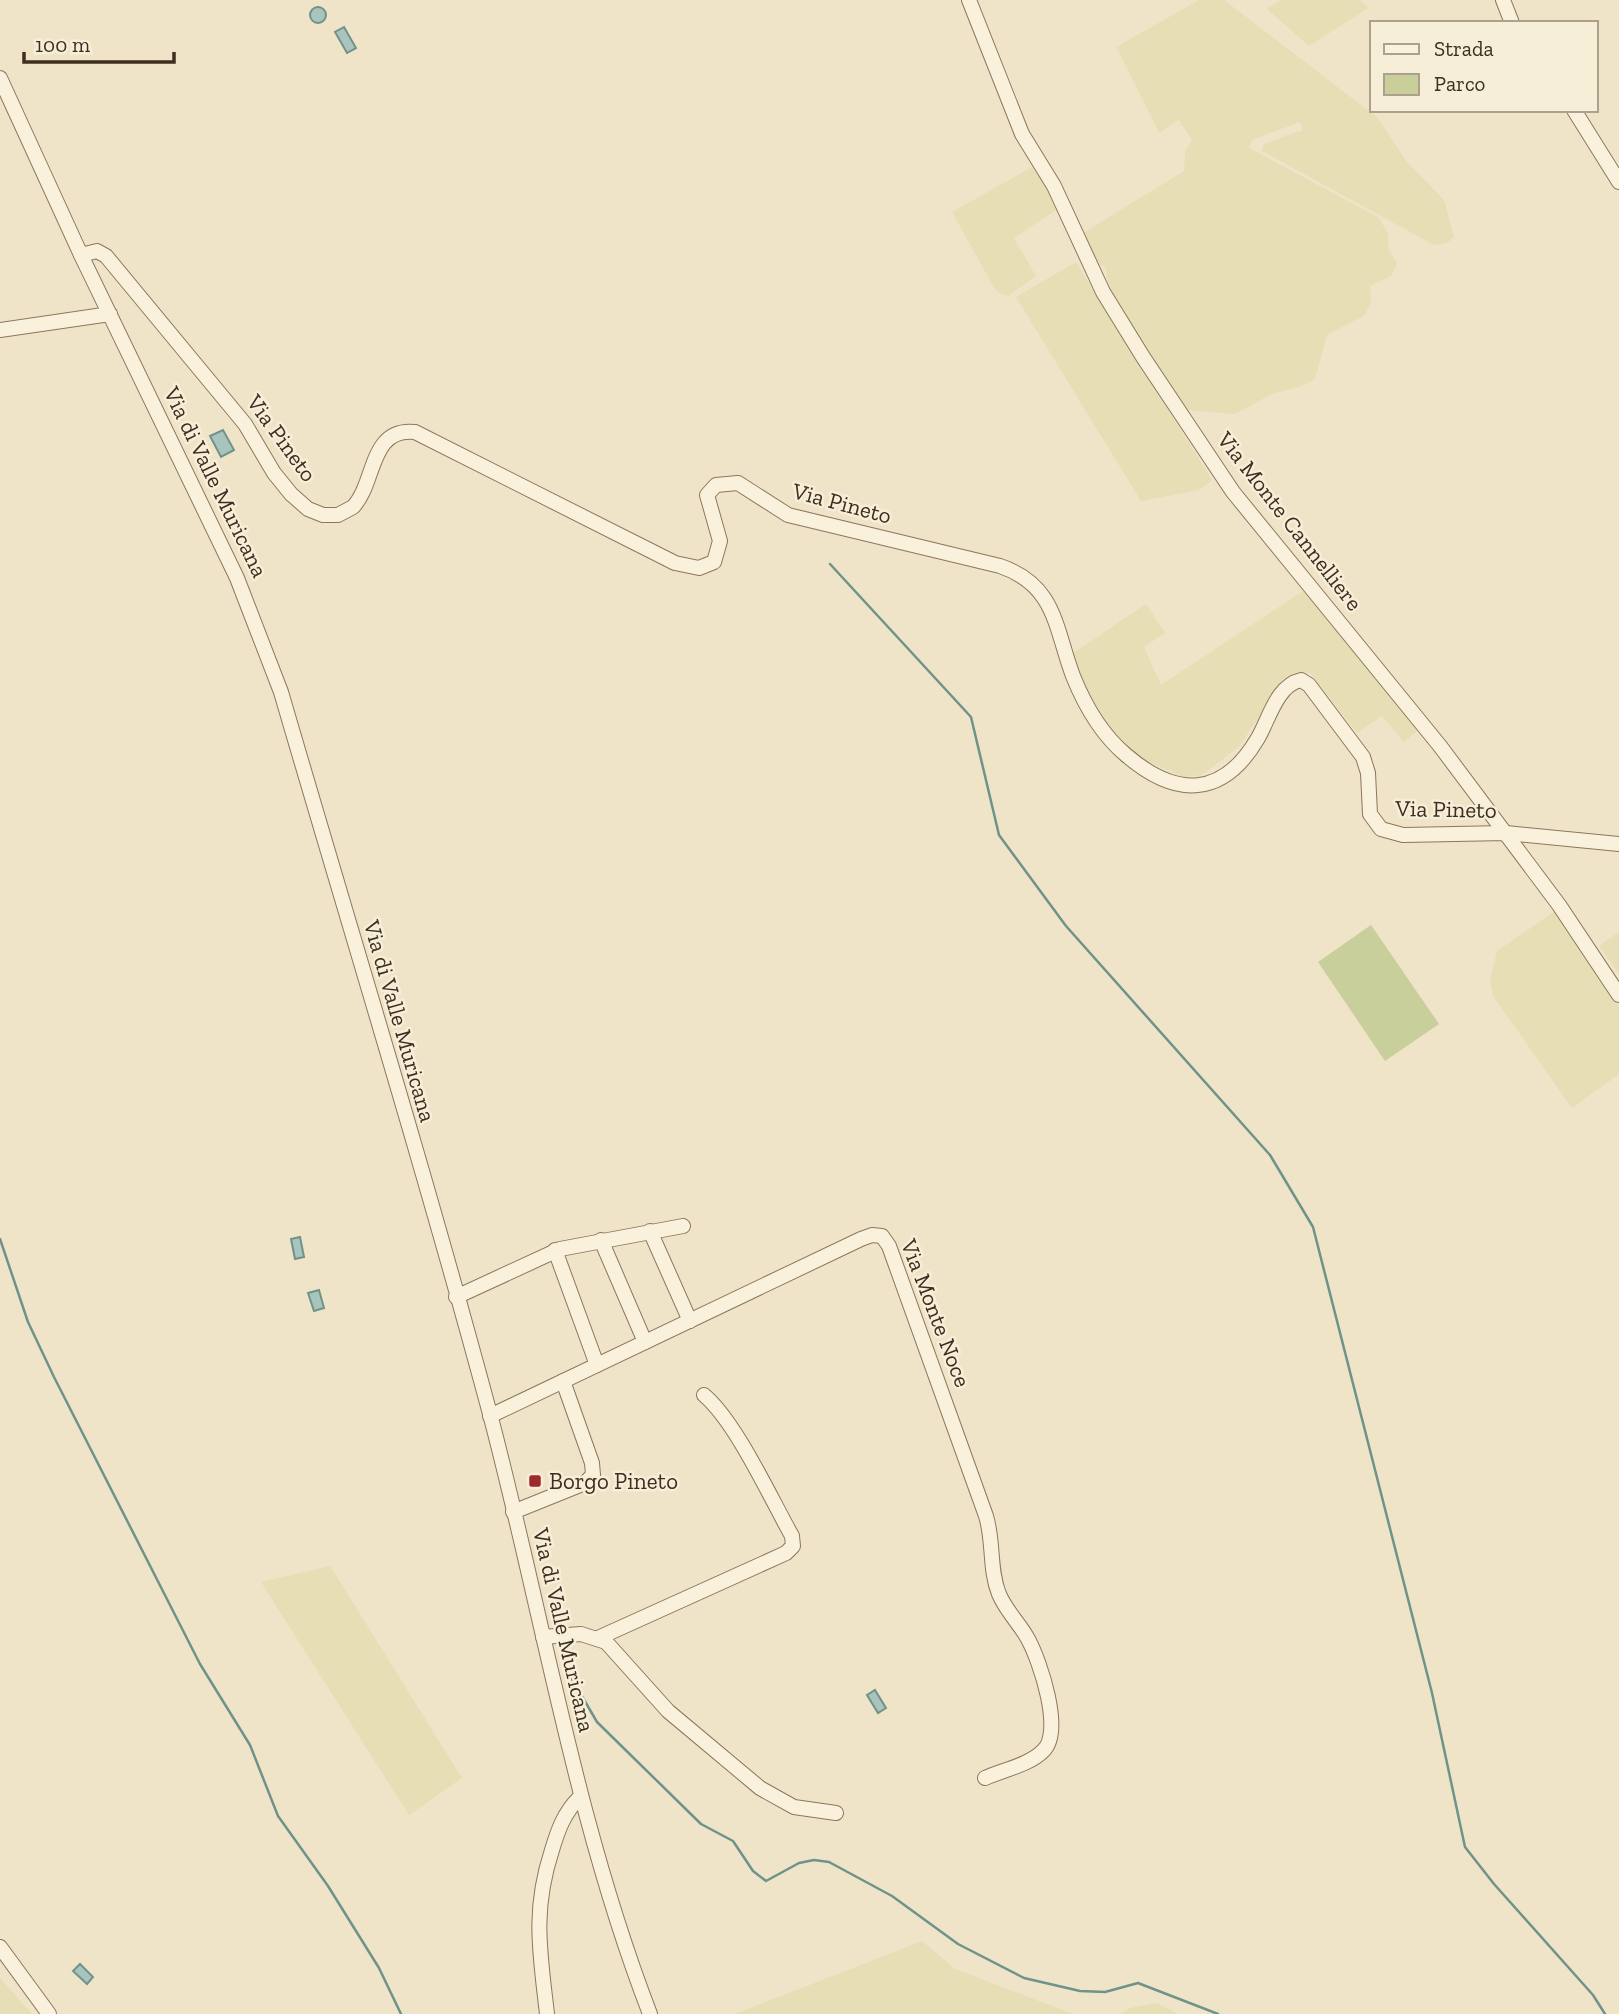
<svg xmlns="http://www.w3.org/2000/svg" width="1619" height="2014" viewBox="0 0 1619 2014" font-family="'Zilla Slab',serif">
<style>
.farmland{fill:#e6deb5}
.green{fill:#c9cf9b}
.water{fill:#a9c4bc;stroke:#6f938a;stroke-width:2}
.lines{fill:none;stroke-linecap:round;stroke-linejoin:round}
.stream{stroke:#6f938a;stroke-width:2.5}
.minor-casing{stroke:#8d765c;stroke-width:16}
.minor{stroke:#faf1dc;stroke-width:14}
.poi-dot{fill:#9e2a2b;stroke:#f7eed8;stroke-width:2.5}
.labels{text-anchor:middle;dominant-baseline:central;stroke-width:5;stroke-linejoin:round;paint-order:stroke}
.street-label{font-size:23px;fill:#3d2e20;stroke:#f7eed8}
.poi-label{font-size:23px;fill:#3d2e20;stroke:#f7eed8;text-anchor:start}
</style>
<rect width="100%" height="100%" fill="#f0e4c8"/>
<g class="farmland">
<polygon points="1199,0 1224,0 1378,118 1406,161 1444,200 1454,237 1447,243 1434,245 1262,151 1264,144 1303,130 1300,122 1252,140 1249,148 1378,217 1388,233 1389,250 1397,263 1392,275 1370,286 1371,301 1365,315 1327,335 1315,379 1299,387 1272,394 1235,414 1186,410 1109,292 1106,267 1097,264 1083,233 1184,171 1185,152 1192,140 1179,120 1159,133 1116,47"/>
<polygon points="1281,0 1360,0 1368,8 1309,46 1267,9"/>
<polygon points="1034,166 1054,198 1056,210 1014,238 1036,276 1008,296 996,291 952,212"/>
<polygon points="1076,262 1212,480 1199,490 1141,501 1016,297"/>
<polygon points="1303,591 1418,730 1404,742 1382,716 1357,733 1310,673 1296,672 1284,678 1239,747 1202,775 1184,777 1148,762 1115,738 1090,699 1072,654 1146,604 1165,633 1144,647 1161,685"/>
<polygon points="1555,911 1619,1006 1619,1074 1572,1108 1493,996 1490,980 1497,951"/>
<polygon points="1619,932 1619,974 1599,946"/>
<polygon points="330,1566 462,1778 409,1815 261,1582"/>
<polygon points="922,1941 955,1969 1073,2014 735,2014"/>
<polygon points="0,1978 32,2014 0,2014"/>
<polygon points="1157,2003 1178,2014 1120,2014 1130,2008"/>
</g>
<polygon class="green" points="1371,925 1439,1024 1385,1061 1318,962"/>
<g class="water">
<circle cx="318" cy="15" r="8"/>
<polygon points="344,27 356,48 347,53 335,32"/>
<polygon points="223,430 234,450 221,457 210,436"/>
<polygon points="300,1237 304,1257 295,1259 291,1239"/>
<polygon points="319,1290 324,1308 314,1311 308,1293"/>
<polygon points="875,1690 886,1708 878,1713 867,1695"/>
<polygon points="80,1964 93,1977 87,1984 73,1971"/>
</g>
<g class="lines">
<g class="stream">
<polyline points="830,564 971,717 999,835 1066,926 1270,1155 1313,1227 1432,1693 1465,1847 1494,1884 1593,1995 1605,2014"/>
<polyline points="0,1239 28,1322 54,1377 200,1664 250,1745 278,1816 328,1886 379,1968 401,2014"/>
<polyline points="572,1679 597,1722 701,1824 733,1841 753,1871 766,1881 799,1863 814,1860 829,1862 892,1896 958,1944 1024,1978 1080,1991 1105,1992 1138,1983 1218,2014"/>
</g>
<g class="minor-casing">
<g id="minor">
<polyline points="969,0 1022,134 1054,186 1103,292 1143,357 1233,492 1440,746 1559,905 1619,995"/>
<polyline points="1503,0 1512,23"/>
<path d="M0 78 81 255 237 578 281 692C351 932 425 1172 490 1414 543 1615 575 1820 650 2014"/>
<polyline points="1574,110 1619,182"/>
<path d="M81 255 97 251 106 256 245 424 274 473 291 494 308 509 323 515H338L353 507C376 483 369 427 415 432L675 563 699 568 714 562 720 541 707 495 716 485 738 483 788 515 1000 566C1056 585 1055 628 1073 676 1085 706 1101 734 1126 755 1176 798 1223 798 1258 738 1269 719 1277 685 1301 680L1309 685 1363 757 1368 773 1370 814 1381 829 1403 835 1506 833 1619 844"/>
<polyline points="0,330 110,314"/>
<polyline points="650,1231 690,1321"/>
<polyline points="601,1240 645,1342"/>
<polyline points="555,1250 597,1365"/>
<polyline points="456,1297 560,1249 683,1226"/>
<path d="M490 1416 861 1239 872 1235 882 1236 889 1246 986 1516C994 1542 989 1569 999 1594 1006 1611 1020 1624 1028 1639 1040 1661 1064 1732 1043 1751 1029 1765 1003 1770 985 1778"/>
<polyline points="513,1512 585,1483 593,1475 592,1463 563,1381"/>
<polyline points="543,1637 581,1634 606,1642 668,1711 760,1788 794,1807 836,1813"/>
<path d="M598 1638 786 1553 793 1546 792 1536C770 1497 736 1422 704 1395"/>
<polyline points="0,1947 49,2014"/>
<path d="M547 2014C540 1952 532 1911 552 1850 558 1830 564 1813 579 1798"/>
</g>
</g>
<use href="#minor" class="minor"/>
</g>
<rect class="poi-dot" x="528" y="1474" width="14" height="14" rx="3.5"/>
<g class="labels">
<g class="street-label">
<text transform="translate(282 438) rotate(54)">Via Pineto</text>
<text transform="translate(216 482) rotate(64)">Via di Valle Muricana</text>
<text transform="translate(842 503) rotate(15)">Via Pineto</text>
<text transform="translate(1290 521) rotate(52)">Via Monte Cannelliere</text>
<text transform="translate(1446 809) rotate(1)">Via Pineto</text>
<text transform="translate(400 1021) rotate(74)">Via di Valle Muricana</text>
<text transform="translate(936 1313) rotate(69)">Via Monte Noce</text>
<text transform="translate(564 1630) rotate(77)">Via di Valle Muricana</text>
</g>
<g class="poi-label">
<text x="549" y="1481">Borgo Pineto</text>
</g>
</g>
<rect x="1370" y="21" width="228" height="91" fill="#f7eed8" stroke="#ada18e" stroke-width="2"/>
<rect x="1384" y="44" width="35" height="10" fill="#faf1dc" stroke="#ada18e" stroke-width="2"/>
<text x="1434" y="56" font-size="21" fill="#3d2e20">Strada</text>
<rect x="1384" y="74" width="35" height="21" fill="#c9cf9b" stroke="#ada18e" stroke-width="2"/>
<text x="1434" y="91" font-size="21" fill="#3d2e20">Parco</text>
<path d="M24 52v10h150v-10" fill="none" stroke="#3d2e20" stroke-width="3.5"/>
<text x="35" y="52" font-size="21" fill="#3d2e20" stroke="#f7eed8" stroke-width="5" paint-order="stroke">100 m</text>
</svg>
